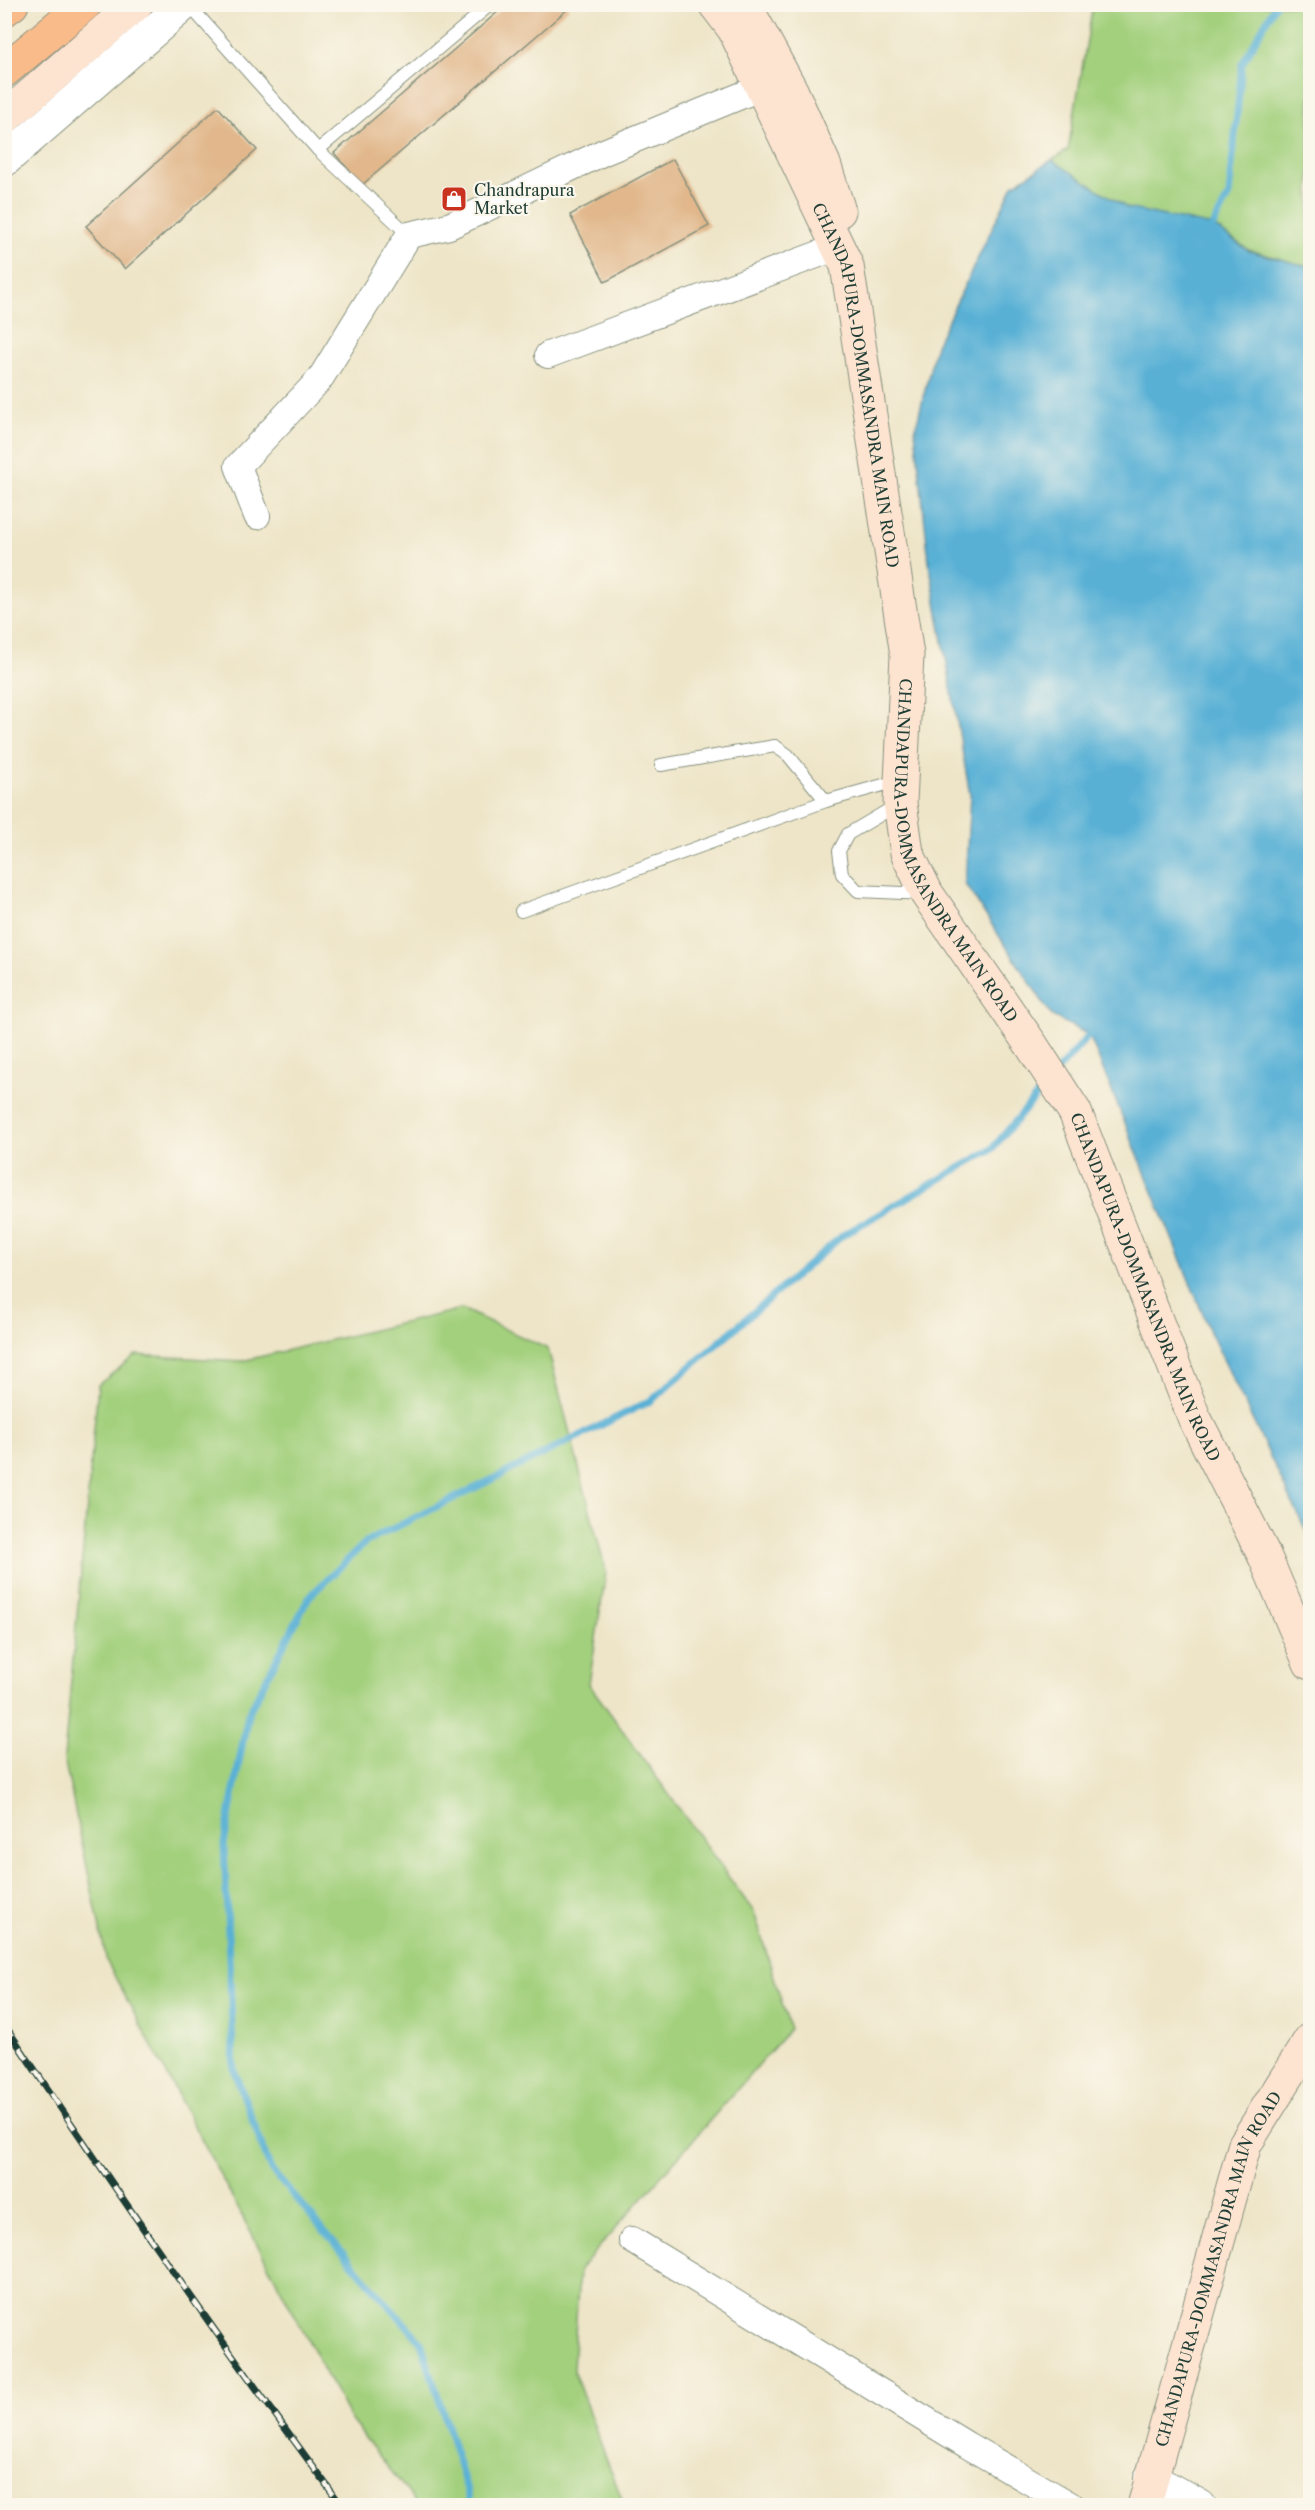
<svg xmlns="http://www.w3.org/2000/svg" width="1315" height="2510" viewBox="0 0 1315 2510" font-family="'Libre Caslon Text',serif">
<style>
.green{fill:#a3d07d;stroke:#618658;stroke-width:1.5}
.water{fill:#58b0d5;stroke:#3c7684;stroke-width:1.5}
.lines{fill:none;stroke-linecap:round;stroke-linejoin:round}
.stream{stroke:#58b0d5;stroke-width:7}
.building{fill:#e1b78b}
.service-casing{stroke:#86917e;stroke-width:14}
.minor-casing{stroke:#86917e;stroke-width:28}
.tertiary-casing{stroke:#86917e;stroke-width:34}
.secondary-casing{stroke:#86917e;stroke-width:35}
.trunk-casing{stroke:#86917e;stroke-width:35}
.service{stroke:#fff;stroke-width:12}
.minor{stroke:#fff;stroke-width:26}
.tertiary{stroke:#fff;stroke-width:32}
.secondary{stroke:#fde4d1;stroke-width:33}
.trunk{stroke:#fabb8b;stroke-width:33}
.rail-casing{stroke:#1f3d34;stroke-width:7}
.rail{stroke:#fbf7ec;stroke-width:4.5;stroke-dasharray:14;stroke-linecap:butt}
.labels{text-anchor:middle;dominant-baseline:central;stroke-width:4.5;stroke-linejoin:round;paint-order:stroke}
.poi-label{font-size:16px;fill:#1f3d34;stroke:#fbf7ec;text-anchor:start}
.street-label{font-size:16px;fill:#1f3d34;stroke:#fbf7ec}
</style>
<rect width="100%" height="100%" fill="#fbf7ec"/>
<filter id="ink" filterUnits="userSpaceOnUse"><feTurbulence type="fractalNoise" baseFrequency=".0167" numOctaves="2"/><feDisplacementMap in="SourceGraphic" scale="12" xChannelSelector="R" yChannelSelector="G"/><feConvolveMatrix kernelMatrix="1 2 1 2 8 2 1 2 1" color-interpolation-filters="sRGB"/></filter>
<filter id="wash" filterUnits="userSpaceOnUse"><feTurbulence type="fractalNoise" baseFrequency=".008" numOctaves="4" result="noise"/><feDisplacementMap in="SourceGraphic" scale="24" xChannelSelector="R" yChannelSelector="G"/><feGaussianBlur stdDeviation="1.35" result="paint"/><feColorMatrix in="noise" values="0 0 0 0 0 0 0 0 0 0 0 0 0 0 0 0 0 1.4 0 .05"/><feComposite in="paint" operator="in"/></filter>
<g filter="url(#wash)">
<rect width="100%" height="100%" fill="#eee5c8"/>
<g class="green">
<polygon points="1093,5 1310,5 1310,267 1249,250 1213,226 1123,218 1052,160 1068,150"/>
<polygon points="462,1309 548,1349 606,1572 589,1684 754,1912 790,2029 579,2270 573,2370 624,2505 418,2505 350,2419 107,1962 64,1758 98,1385 136,1355 242,1361"/>
</g>
<polygon class="water" points="1052,160 1127,208 1213,226 1249,251 1310,267 1310,1539 1211,1334 1089,1035 1052,1016 965,884 970,795 929,562 915,431 936,345 1013,185"/>
<g class="lines">
<g class="stream">
<polyline points="1213,226 1229,195 1242,64 1276,4"/>
<polyline points="1059,1069 1089,1035"/>
<polyline points="472,2506 421,2342 271,2170 234,2070 224,1844 248,1714 309,1597 366,1542 652,1400 843,1235 992,1149 1046,1085"/>
</g>
</g>
<g id="blocks">
<g class="building">
<polygon points="507,4 566,4 569,8 362,185 334,153"/>
<polygon points="218,107 257,150 125,269 86,226"/>
<polygon points="673,159 709,226 605,282 570,215"/>
</g>
</g>
</g>
<g filter="url(#ink)">
<use href="#blocks" fill-opacity="0" stroke="#86917e" stroke-width="1.5"/>
<g class="lines">
<g class="service-casing">
<g id="service">
<polyline points="188,4 318,150 409,235"/>
<polyline points="318,150 491,4"/>
<polyline points="661,765 775,746 788,755 826,801"/>
<polyline points="897,805 848,834 839,851 842,874 858,891 925,894"/>
<polyline points="521,911 826,801 901,780"/>
</g>
</g>
<g class="minor-casing">
<g id="minor">
<polyline points="548,355 838,247"/>
<polyline points="257,516 238,466 320,379 409,235 449,226 604,152 762,87"/>
<polyline points="632,2240 967,2445 1072,2506"/>
</g>
</g>
<g class="tertiary-casing">
<g id="tertiary">
<polyline points="4,161 185,4"/>
<polyline points="1150,2478 1200,2506"/>
</g>
</g>
<g class="secondary-casing">
<g id="secondary">
<path id="s1" d="M715 4 734 29 847 266 907 655 900 803 907 853 927 894 1032 1046 1075 1112 1194 1417 1265 1557 1310 1663"/>
<polyline points="752,18 791,90 824,164 839,211"/>
<polyline points="4,118 136,4"/>
<path id="s2" d="M1144 2506 1245 2144 1310 2040"/>
</g>
</g>
<g class="trunk-casing">
<g id="trunk">
<polyline points="4,10 12,4"/>
<polyline points="4,71 85,4"/>
</g>
</g>
<use href="#service" class="service"/>
<use href="#minor" class="minor"/>
<use href="#tertiary" class="tertiary"/>
<use href="#secondary" class="secondary"/>
<use href="#trunk" class="trunk"/>
<g class="rail-casing">
<path id="rail" d="M4 2024C113 2187 225 2348 342 2506"/>
</g>
<use href="#rail" class="rail"/>
</g>
</g>
<defs>
<g id="shop-square" transform="scale(1.35)"><rect x="-9" y="-9" width="18" height="18" rx="4" fill="#c8321e" stroke="#fbf7ec"/><path d="M-5-2.5h2.3a2.7 3.5 0 0 1 5.4 0H5L5.5 6h-11ZM-1.5-2.5h3a1.5 2.3 0 0 0-3 0Z" fill="#fff"/></g>
</defs>
<g fill-rule="evenodd">
<use href="#shop-square" x="454" y="199"/>
</g>
<g class="labels">
<g class="poi-label">
<text x="474" y="190">Chandrapura<tspan x="474" dy="18">Market</tspan></text>
</g>
<g class="street-label">
<text stroke="none"><textPath href="#s1" startOffset="412">CHANDAPURA-DOMMASANDRA MAIN ROAD</textPath></text>
<text stroke="none"><textPath href="#s1" startOffset="898">CHANDAPURA-DOMMASANDRA MAIN ROAD</textPath></text>
<text stroke="none"><textPath href="#s1" startOffset="1384">CHANDAPURA-DOMMASANDRA MAIN ROAD</textPath></text>
<text stroke="none"><textPath href="#s2" startOffset="249">CHANDAPURA-DOMMASANDRA MAIN ROAD</textPath></text>
</g>
</g>
<rect width="1315" height="2510" fill="none" stroke="#fbf7ec" stroke-width="24"/>
</svg>
